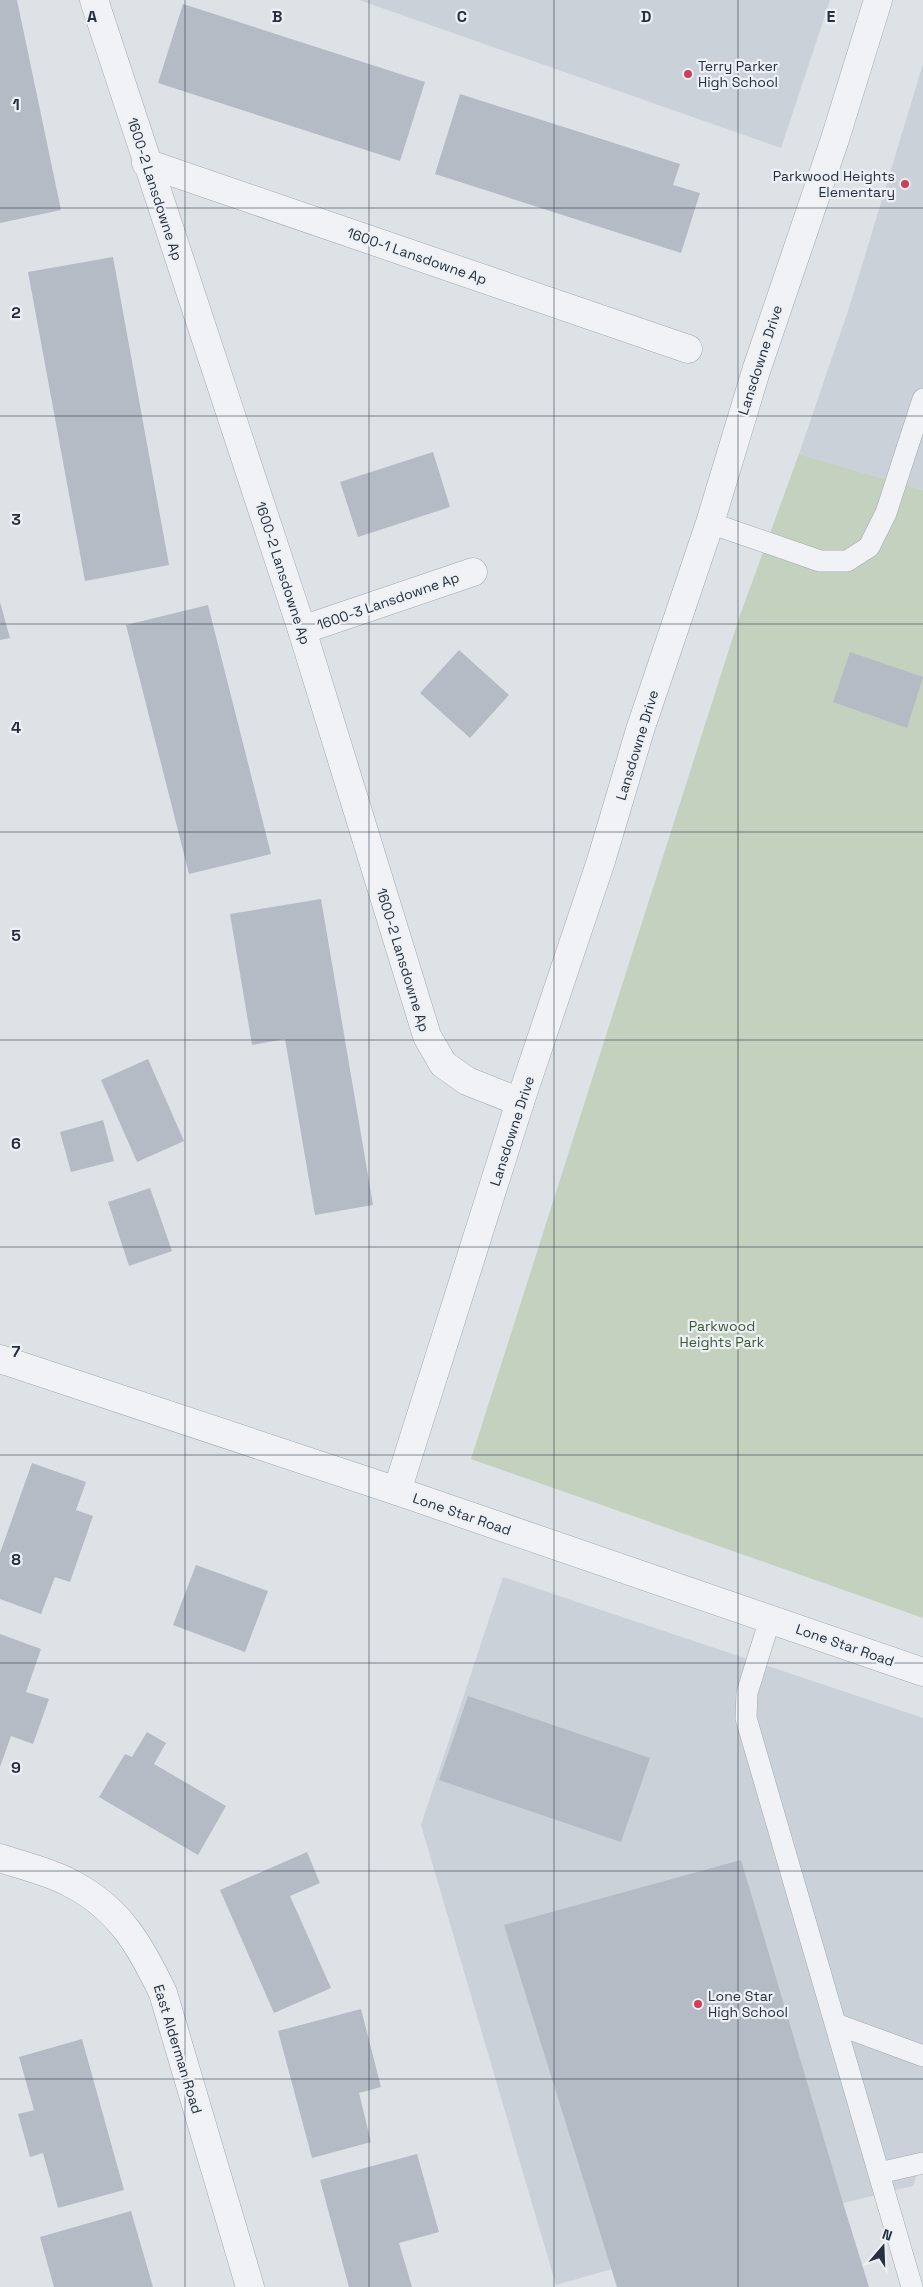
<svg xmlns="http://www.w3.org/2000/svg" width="923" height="2287" viewBox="0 0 923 2287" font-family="'Space Grotesk',sans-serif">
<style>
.built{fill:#cbd1d9}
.green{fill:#c4d1be}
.building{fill:#b4bbc4}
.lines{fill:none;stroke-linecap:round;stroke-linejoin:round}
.service-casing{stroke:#a2a9b1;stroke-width:22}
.minor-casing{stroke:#a2a9b1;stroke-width:29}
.tertiary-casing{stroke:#a2a9b1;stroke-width:29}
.service{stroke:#f0f2f6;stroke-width:21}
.minor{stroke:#f0f2f6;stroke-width:28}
.tertiary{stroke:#f0f2f6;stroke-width:28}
.grid{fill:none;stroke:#26303e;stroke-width:1;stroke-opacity:0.55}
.poi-dot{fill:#d03f59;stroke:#edf0f5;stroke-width:2}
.labels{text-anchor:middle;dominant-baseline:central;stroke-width:4.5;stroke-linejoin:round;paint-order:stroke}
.poi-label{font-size:14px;fill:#26303e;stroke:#edf0f5;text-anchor:start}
.street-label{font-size:14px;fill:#26303e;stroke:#edf0f5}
.park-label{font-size:14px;fill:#3c5a34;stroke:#edf0f5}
.grid-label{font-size:16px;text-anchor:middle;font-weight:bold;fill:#26303e;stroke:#edf0f5;stroke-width:4.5;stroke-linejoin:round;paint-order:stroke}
</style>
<rect width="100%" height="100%" fill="#dde2e7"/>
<g class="built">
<polygon points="359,0 830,0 781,148"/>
<polygon points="923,64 923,490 799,454 850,305"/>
<polygon points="503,1577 923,1718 923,2156 913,2186 843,2203 556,2285 421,1825"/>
</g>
<polygon class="green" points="799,454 923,490 923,1618 471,1459 739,618"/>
<g class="building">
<polygon points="0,0 17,0 61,210 0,223"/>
<polygon points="183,4 425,82 400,161 158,83"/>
<polygon points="460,94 680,164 673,185 700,193 681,253 435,174"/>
<polygon points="113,257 169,565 85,581 28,272"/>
<polygon points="433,452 450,507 358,537 340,482"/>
<polygon points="0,602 10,638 0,640"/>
<polygon points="208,605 271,854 189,874 126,625"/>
<polygon points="459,650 509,695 470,738 420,693"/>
<polygon points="850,652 923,677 907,728 833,702"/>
<polygon points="321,899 373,1205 315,1215 285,1039 252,1045 230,914"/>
<polygon points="148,1059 184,1141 137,1162 101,1080"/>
<polygon points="103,1120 114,1161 71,1172 60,1132"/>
<polygon points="150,1188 172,1251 129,1266 108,1202"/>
<polygon points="32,1463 86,1482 76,1510 93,1516 70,1582 55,1577 41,1614 0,1599 0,1553"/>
<polygon points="196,1565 268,1591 245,1652 173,1625"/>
<polygon points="0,1634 41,1649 26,1692 49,1699 33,1744 11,1736 0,1767"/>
<polygon points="468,1696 650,1758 621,1842 439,1780"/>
<polygon points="147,1732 166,1743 154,1764 226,1806 198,1855 99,1797 125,1754 132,1757"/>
<polygon points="307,1852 320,1883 290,1896 331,1988 274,2013 220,1890"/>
<polygon points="741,1860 843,2203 869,2287 617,2287 504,1925"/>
<polygon points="361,2009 381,2087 359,2093 371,2142 312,2158 278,2031"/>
<polygon points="82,2039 124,2190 58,2208 43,2153 30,2157 18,2114 34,2110 19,2057"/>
<polygon points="417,2154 439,2232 399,2243 412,2287 349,2287 320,2180"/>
<polygon points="131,2211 153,2287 54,2287 40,2237"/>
</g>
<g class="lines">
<g class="service-casing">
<g id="service">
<polyline points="710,523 820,561 847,561 869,547 886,513 923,399"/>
<polyline points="770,1619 747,1693 746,1718 912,2287"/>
<polyline points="836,2024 923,2056"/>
<polyline points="879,2173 923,2163"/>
</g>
</g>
<g class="minor-casing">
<g id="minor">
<polyline points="94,0 302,630 427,1036 443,1064 467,1081 520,1102"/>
<polyline points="146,163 688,349"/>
<polyline points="302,630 473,572"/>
<polyline points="397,1491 520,1102 601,861 640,730 710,523 756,371 835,139 878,0"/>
<path d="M0 1858C23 1866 51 1872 72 1884 120 1909 141 1947 163 1993L250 2287"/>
</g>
</g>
<g class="tertiary-casing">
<polyline id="tertiary" points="0,1359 397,1491 923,1672"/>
</g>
<use href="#service" class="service"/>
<use href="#minor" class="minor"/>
<use href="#tertiary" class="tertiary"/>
</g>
<path class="grid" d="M185 0V2287M369 0V2287M554 0V2287M738 0V2287M0 208H923M0 416H923M0 624H923M0 832H923M0 1040H923M0 1247H923M0 1455H923M0 1663H923M0 1871H923M0 2079H923"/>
<g class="poi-dot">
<circle cx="688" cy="74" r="5"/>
<circle cx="905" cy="184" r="5"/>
<circle cx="698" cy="2004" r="5"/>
</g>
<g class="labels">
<g class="poi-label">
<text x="698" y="66">Terry Parker<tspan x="698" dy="16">High School</tspan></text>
<text x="895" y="176" text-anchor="end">Parkwood Heights<tspan x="895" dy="16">Elementary</tspan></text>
<text x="708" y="1996">Lone Star<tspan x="708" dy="16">High School</tspan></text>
</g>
<g class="street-label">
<text transform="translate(155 189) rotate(72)">1600-2 Lansdowne Ap</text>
<text transform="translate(417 256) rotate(19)">1600-1 Lansdowne Ap</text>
<text transform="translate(760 360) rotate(-72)">Lansdowne Drive</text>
<text transform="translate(283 573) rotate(72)">1600-2 Lansdowne Ap</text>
<text transform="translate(388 601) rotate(-19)">1600-3 Lansdowne Ap</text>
<text transform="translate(637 745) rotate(-73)">Lansdowne Drive</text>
<text transform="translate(403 960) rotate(73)">1600-2 Lansdowne Ap</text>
<text transform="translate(512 1131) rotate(-72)">Lansdowne Drive</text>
<text transform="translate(462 1514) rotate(19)">Lone Star Road</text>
<text transform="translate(845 1645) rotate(19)">Lone Star Road</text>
<text transform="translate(178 2049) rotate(73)">East Alderman Road</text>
</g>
<g class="park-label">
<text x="722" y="1326">Parkwood<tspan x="722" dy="16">Heights Park</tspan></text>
</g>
</g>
<g class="grid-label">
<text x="92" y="22">A</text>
<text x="277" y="22">B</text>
<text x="462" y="22">C</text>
<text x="646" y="22">D</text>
<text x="831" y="22">E</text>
<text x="16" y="110">1</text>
<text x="16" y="318">2</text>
<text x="16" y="525">3</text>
<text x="16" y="733">4</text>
<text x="16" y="941">5</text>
<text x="16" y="1149">6</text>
<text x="16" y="1357">7</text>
<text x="16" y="1565">8</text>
<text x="16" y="1773">9</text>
</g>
<g transform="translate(883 2247) rotate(19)" stroke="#edf0f5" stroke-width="4" paint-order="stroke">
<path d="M0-4L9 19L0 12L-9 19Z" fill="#26303e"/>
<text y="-8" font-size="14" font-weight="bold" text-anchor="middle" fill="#26303e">N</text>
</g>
</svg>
